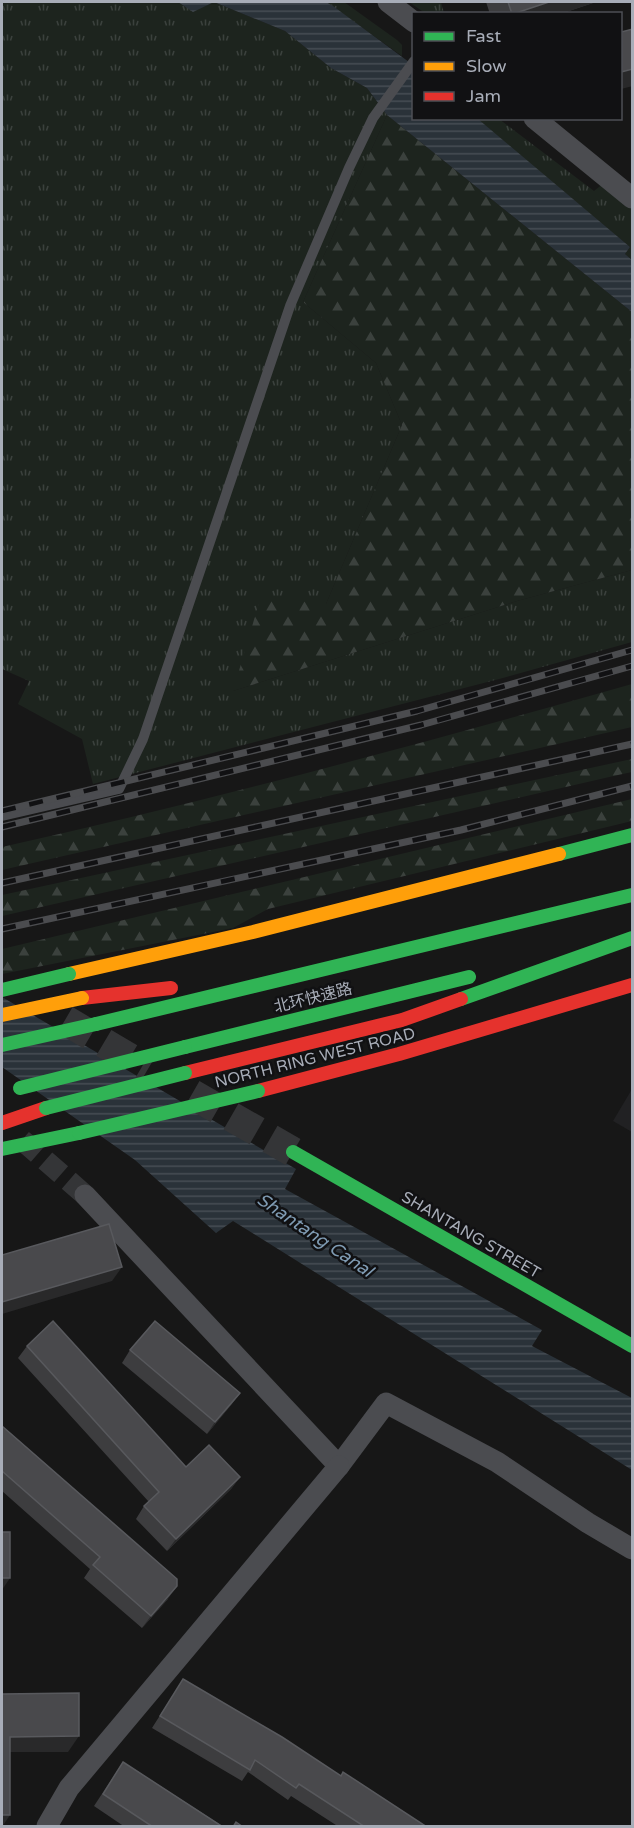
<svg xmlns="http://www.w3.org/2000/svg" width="634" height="1828" viewBox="0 0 634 1828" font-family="'Varela Round','Noto Sans SC',sans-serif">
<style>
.built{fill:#212123}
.grass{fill:url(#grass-tufts)}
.forest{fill:url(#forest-firs)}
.water{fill:url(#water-rules)}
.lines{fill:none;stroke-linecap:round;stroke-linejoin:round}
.street-tunnel{stroke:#343537;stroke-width:21;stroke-dasharray:21 10;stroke-linecap:butt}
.secondary-tunnel{stroke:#343537;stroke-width:30;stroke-dasharray:30 15;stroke-linecap:butt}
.lane{stroke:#4b4c50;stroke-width:10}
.street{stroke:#4b4c50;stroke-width:21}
.fast{stroke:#30b455;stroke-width:14}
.slow{stroke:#ff9f0a;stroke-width:14}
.jam{stroke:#e5322d;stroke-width:14}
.rail-casing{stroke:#4b4c4f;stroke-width:7}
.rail{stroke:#111113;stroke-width:4.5;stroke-dasharray:14;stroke-linecap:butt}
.fast-bridge{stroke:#30b455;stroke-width:14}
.slow-bridge{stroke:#ff9f0a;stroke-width:14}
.wall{fill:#3d3d3f}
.shaded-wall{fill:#29292a}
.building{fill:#49494c;stroke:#58595d;stroke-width:1.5}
.labels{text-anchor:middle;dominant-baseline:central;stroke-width:5;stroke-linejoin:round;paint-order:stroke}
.street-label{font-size:16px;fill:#a8adb8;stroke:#111113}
.water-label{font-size:18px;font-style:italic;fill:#7f9bb3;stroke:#111113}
</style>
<defs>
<pattern id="grass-tufts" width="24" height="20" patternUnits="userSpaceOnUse" patternTransform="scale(1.5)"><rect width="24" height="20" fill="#1d241e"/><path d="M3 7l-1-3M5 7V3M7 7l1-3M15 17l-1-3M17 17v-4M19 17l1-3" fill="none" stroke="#3b413d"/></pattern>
<pattern id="forest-firs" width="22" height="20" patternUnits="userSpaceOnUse" patternTransform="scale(1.5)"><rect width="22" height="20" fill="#1d241e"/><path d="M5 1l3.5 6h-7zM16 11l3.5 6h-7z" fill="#3b413d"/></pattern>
<pattern id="water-rules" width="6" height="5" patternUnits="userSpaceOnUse" patternTransform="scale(1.5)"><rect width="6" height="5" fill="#2a3239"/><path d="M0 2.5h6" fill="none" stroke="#464d54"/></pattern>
</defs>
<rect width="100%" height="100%" fill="#171717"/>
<polygon class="built" points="632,1089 632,1132 613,1121"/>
<g class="grass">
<polygon points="2,2 178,2 193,11 214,2 285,31 331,68 367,88 387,115 303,302 376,363 402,425 326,604 233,691 517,601 632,570 632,642 499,679 93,784 82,739 18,704 29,681 2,669"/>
<polygon points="326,2 344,2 397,40 402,45 402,56"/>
<polygon points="409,2 441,2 444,13 425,13"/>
<polygon points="477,119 499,119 594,191 604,183 632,205 632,260 625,254 630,247"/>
</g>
<g class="forest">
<polygon points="387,115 632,312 632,570 517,601 233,691 261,596 326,604 402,425 376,363 303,302"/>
<path d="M632 684V727L2 870V847C214 800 423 743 632 684Z"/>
<polygon points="632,759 632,772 618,775 2,916 2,895"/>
<polygon points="632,799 632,821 268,909 233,928 2,974 2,949"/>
</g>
<g class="water">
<polygon points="178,2 326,2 333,6 413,65 414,118 478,119 630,247 625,254 632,260 632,312 387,115 367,88 331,68 285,31 214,2 193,12"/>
<polygon points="2,997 296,1169 285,1189 542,1330 532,1346 632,1398 632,1470 233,1221 216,1233 135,1160 2,1067"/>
</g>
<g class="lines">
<polyline class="street-tunnel" points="22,1140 85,1195"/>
<g class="secondary-tunnel">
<polyline points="65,1020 148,1069"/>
<polyline points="192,1094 293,1152"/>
</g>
<polyline class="lane" points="2,816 119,789 143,739 290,306 349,168 373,118 414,61"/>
<g class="street">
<polyline points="388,2 414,22"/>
<polyline points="534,118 632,198"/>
<polyline points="85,1195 339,1466 386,1403 497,1462 588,1523 632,1549"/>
<polyline points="47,1826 69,1788 339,1466"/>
</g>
<g class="fast">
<polyline points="559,854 632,835"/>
<polyline points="461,999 632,938"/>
<polyline points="96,1024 632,895"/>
<polyline points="185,1047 469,977"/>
<polyline points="2,1149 79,1133"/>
<polyline points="293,1152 632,1346"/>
</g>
<polyline class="slow" points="69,974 253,932 559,854"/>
<g class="jam">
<polyline points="82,998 171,988"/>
<polyline points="185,1073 402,1020 461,999"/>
<polyline points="258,1091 399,1054 632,985"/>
<polyline points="2,1123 46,1108"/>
</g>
<g class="rail-casing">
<g id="rail">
<polyline points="2,811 417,711 632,650"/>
<polyline points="2,827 421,725 632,666"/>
<polyline points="2,883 632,744"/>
<polyline points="2,929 461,830 632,786"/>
</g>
</g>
<use href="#rail" class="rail"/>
<g class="fast-bridge">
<polyline points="2,990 69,974"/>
<polyline points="2,1045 96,1024"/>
<polyline points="20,1088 185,1047"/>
<polyline points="46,1108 185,1073"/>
<polyline points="79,1133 258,1091"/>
</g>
<polyline class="slow-bridge" points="2,1015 82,998"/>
</g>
<g class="wall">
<polygon points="486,2 596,2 560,14 490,14"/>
<polygon points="27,1346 186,1467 240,1477 231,1489 167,1551 136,1519 144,1506 149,1502 18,1358"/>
<polygon points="130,1350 240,1393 231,1405 207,1434 122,1363"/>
<polygon points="2,1426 168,1599 142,1628 84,1578 90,1569 2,1491"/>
<polygon points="183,1679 341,1776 427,1827 339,1827 291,1796 288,1800 248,1772 242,1781 152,1728"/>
<polygon points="123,1762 224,1827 125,1827 94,1806"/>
</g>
<g class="shaded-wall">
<polygon points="549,2 596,2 560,14 513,14"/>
<polygon points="633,69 633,86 621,89 621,72"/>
<polygon points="122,1267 112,1281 2,1314 2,1302"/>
<polygon points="240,1393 231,1405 207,1434 215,1422"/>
<polygon points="240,1477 231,1489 167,1551 176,1539"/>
<polygon points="2,1578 10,1578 2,1590"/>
<polygon points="177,1586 168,1599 142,1628 151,1616"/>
<polygon points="79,1736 68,1752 2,1752 10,1737"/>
<polygon points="2,1815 10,1815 2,1827"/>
</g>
<g class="building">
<polygon points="508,2 549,2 513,14 512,14"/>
<polygon points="633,29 633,69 621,72 621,32"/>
<polygon points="109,1224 122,1267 2,1302 2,1255"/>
<polygon points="53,1321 186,1467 209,1445 240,1477 176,1539 144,1506 159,1492 27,1346"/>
<polygon points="155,1321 240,1393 215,1422 130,1350"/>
<polygon points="2,1426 177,1579 177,1586 151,1616 93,1565 100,1557 2,1471"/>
<rect x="2" y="1532" width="8" height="46"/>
<polygon points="183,1679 282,1737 341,1776 343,1772 427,1827 365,1827 299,1784 296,1788 255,1760 250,1770 160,1716"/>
<polygon points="79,1693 79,1736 10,1737 10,1815 2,1815 2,1694"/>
<polygon points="123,1762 223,1827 153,1827 103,1794"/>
<polygon points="236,1822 243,1827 233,1827"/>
</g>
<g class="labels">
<g class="street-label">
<text transform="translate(313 998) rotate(-14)">北环快速路</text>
<text transform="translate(315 1058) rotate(-14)">NORTH RING WEST ROAD</text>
<text transform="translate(471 1235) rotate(30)">SHANTANG STREET</text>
</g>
<g class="water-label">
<text transform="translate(315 1235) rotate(34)">Shantang Canal</text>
</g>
</g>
<rect width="634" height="1828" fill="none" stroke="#a8adb8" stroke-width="6"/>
<rect x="412" y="12" width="210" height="108" fill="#111113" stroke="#4d4f55" stroke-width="1.5"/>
<rect x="424" y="32" width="30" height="9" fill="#30b455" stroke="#4d4f55" stroke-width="1.5"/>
<text x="466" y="42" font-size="18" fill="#a8adb8">Fast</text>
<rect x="424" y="62" width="30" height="9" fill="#ff9f0a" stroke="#4d4f55" stroke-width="1.5"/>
<text x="466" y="72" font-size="18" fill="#a8adb8">Slow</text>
<rect x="424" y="92" width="30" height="9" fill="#e5322d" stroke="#4d4f55" stroke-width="1.5"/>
<text x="466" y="102" font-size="18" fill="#a8adb8">Jam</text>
</svg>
